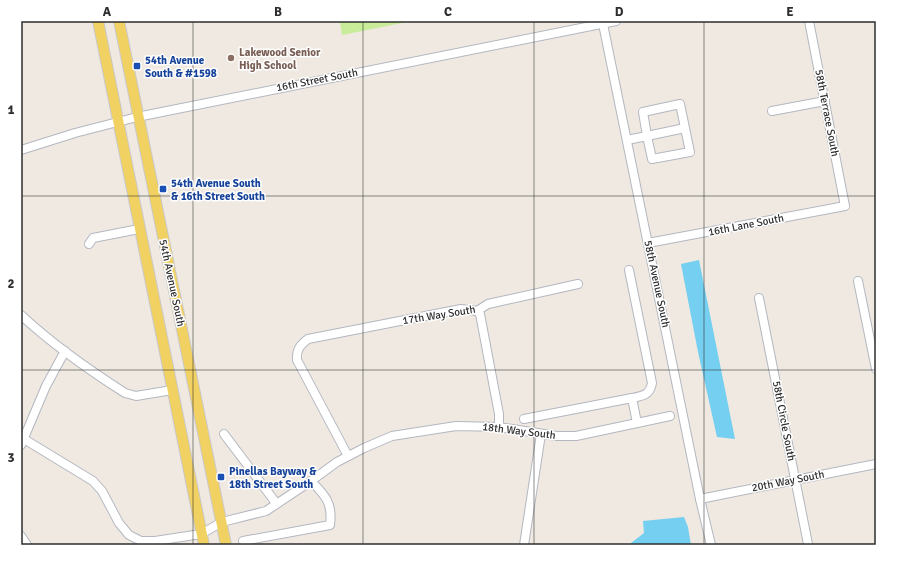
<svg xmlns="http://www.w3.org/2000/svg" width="897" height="566" viewBox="0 0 897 566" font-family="Signika,sans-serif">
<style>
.pitch{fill:#c9ec9a}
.water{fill:#75cff0}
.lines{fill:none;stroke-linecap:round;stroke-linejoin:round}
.minor-casing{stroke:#b4b7c1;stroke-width:10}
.major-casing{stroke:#c9c9c9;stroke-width:12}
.minor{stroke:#fff;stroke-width:8}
.major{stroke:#f2d163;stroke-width:10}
.grid{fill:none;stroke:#2e2e2e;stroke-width:1;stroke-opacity:0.55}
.education-dot{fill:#8d6e63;stroke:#fff;stroke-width:1.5}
.transit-dot{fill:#1a4fb4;stroke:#fff;stroke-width:1.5}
.labels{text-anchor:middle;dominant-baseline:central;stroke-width:3;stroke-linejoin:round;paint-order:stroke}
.education-label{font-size:11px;font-weight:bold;fill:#785e54;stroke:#fff;text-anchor:start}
.transit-label{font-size:11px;font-weight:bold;fill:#164399;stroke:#fff;text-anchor:start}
.street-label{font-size:11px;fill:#2e2e2e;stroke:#fff}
.neatline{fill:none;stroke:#2e2e2e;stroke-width:1.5}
.grid-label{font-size:13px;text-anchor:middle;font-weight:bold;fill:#2e2e2e}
</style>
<rect width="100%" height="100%" fill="#efe9e1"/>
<polygon class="pitch" points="345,21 412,21 342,35 340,22"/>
<g class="water">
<polygon points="699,260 735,439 717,437 698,352 681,264"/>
<polygon points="684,517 688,527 691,545 631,545 631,543 644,533 643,521"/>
</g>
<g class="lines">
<g class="minor-casing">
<g id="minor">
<polyline points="603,24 700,499 711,545"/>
<polyline points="772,111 825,101"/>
<polyline points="627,140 647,136 643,112 680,104 690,152 652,159 647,136 685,128"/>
<polyline points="21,150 75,133 137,117 616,21"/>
<polyline points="648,243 845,206 809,21"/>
<polyline points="89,244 93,238 139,229"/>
<path d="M629 270 652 383C650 395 643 396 632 398"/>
<polyline points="858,281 876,369"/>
<polyline points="759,298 808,544"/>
<polyline points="477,311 480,314 499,414 499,427"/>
<path d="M21 315C52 344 89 370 125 393L136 396 172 390"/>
<polyline points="524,419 632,398 637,423"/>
<polyline points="224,434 276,503"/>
<polyline points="24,439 93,481 102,491 119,523 129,535 141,541 155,541 201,534 222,522 266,511 311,481 337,462 364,448 392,436 456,426 499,427 557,436 576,436 670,416"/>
<polyline points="21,445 46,386 65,351"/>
<path d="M348 456 297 360C296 350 300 345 308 339L461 309 477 311 488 304 578 284"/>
<polyline points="700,499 876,464"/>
<polyline points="21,536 27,545"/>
<path d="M243 541 330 525C333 503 325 495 311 481"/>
<polyline points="524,545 541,434"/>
</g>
</g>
<g class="major-casing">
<g id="major">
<polyline points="98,21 204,545"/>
<polyline points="119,21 226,545"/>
</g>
</g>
<use href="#minor" class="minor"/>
<use href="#major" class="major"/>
</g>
<path class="grid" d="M193 21V545M363 21V545M534 21V545M704 21V545M21 196H876M21 370H876"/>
<circle class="education-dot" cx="231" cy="58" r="4"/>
<g class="transit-dot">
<rect x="133" y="62" width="8" height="8" rx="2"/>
<rect x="159" y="185" width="8" height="8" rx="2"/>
<rect x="217" y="473" width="8" height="8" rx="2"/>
</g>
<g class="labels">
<g class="education-label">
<text x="239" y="52">Lakewood Senior<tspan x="239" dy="13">High School</tspan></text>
</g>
<g class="transit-label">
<text x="145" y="60">54th Avenue<tspan x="145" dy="13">South &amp; #1598</tspan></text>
<text x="171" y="183">54th Avenue South<tspan x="171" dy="13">&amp; 16th Street South</tspan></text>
<text x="229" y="471">Pinellas Bayway &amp;<tspan x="229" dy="13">18th Street South</tspan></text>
</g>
<g class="street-label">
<text transform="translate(317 80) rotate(-11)">16th Street South</text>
<text transform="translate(827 113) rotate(79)">58th Terrace South</text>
<text transform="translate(746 225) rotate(-11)">16th Lane South</text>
<text transform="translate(172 283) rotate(78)">54th Avenue South</text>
<text transform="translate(657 284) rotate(78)">58th Avenue South</text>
<text transform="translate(439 315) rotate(-9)">17th Way South</text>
<text transform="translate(784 421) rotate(79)">58th Circle South</text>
<text transform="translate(519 431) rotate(7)">18th Way South</text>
<text transform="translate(788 481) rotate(-11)">20th Way South</text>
</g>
</g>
<rect width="897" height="566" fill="none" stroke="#ffffff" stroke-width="44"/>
<rect x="22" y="22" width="853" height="522" class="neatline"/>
<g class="grid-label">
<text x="107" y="16">A</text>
<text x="278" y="16">B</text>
<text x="448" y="16">C</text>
<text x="619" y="16">D</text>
<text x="790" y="16">E</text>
<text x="11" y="114">1</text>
<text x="11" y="288">2</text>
<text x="11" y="462">3</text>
</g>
</svg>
